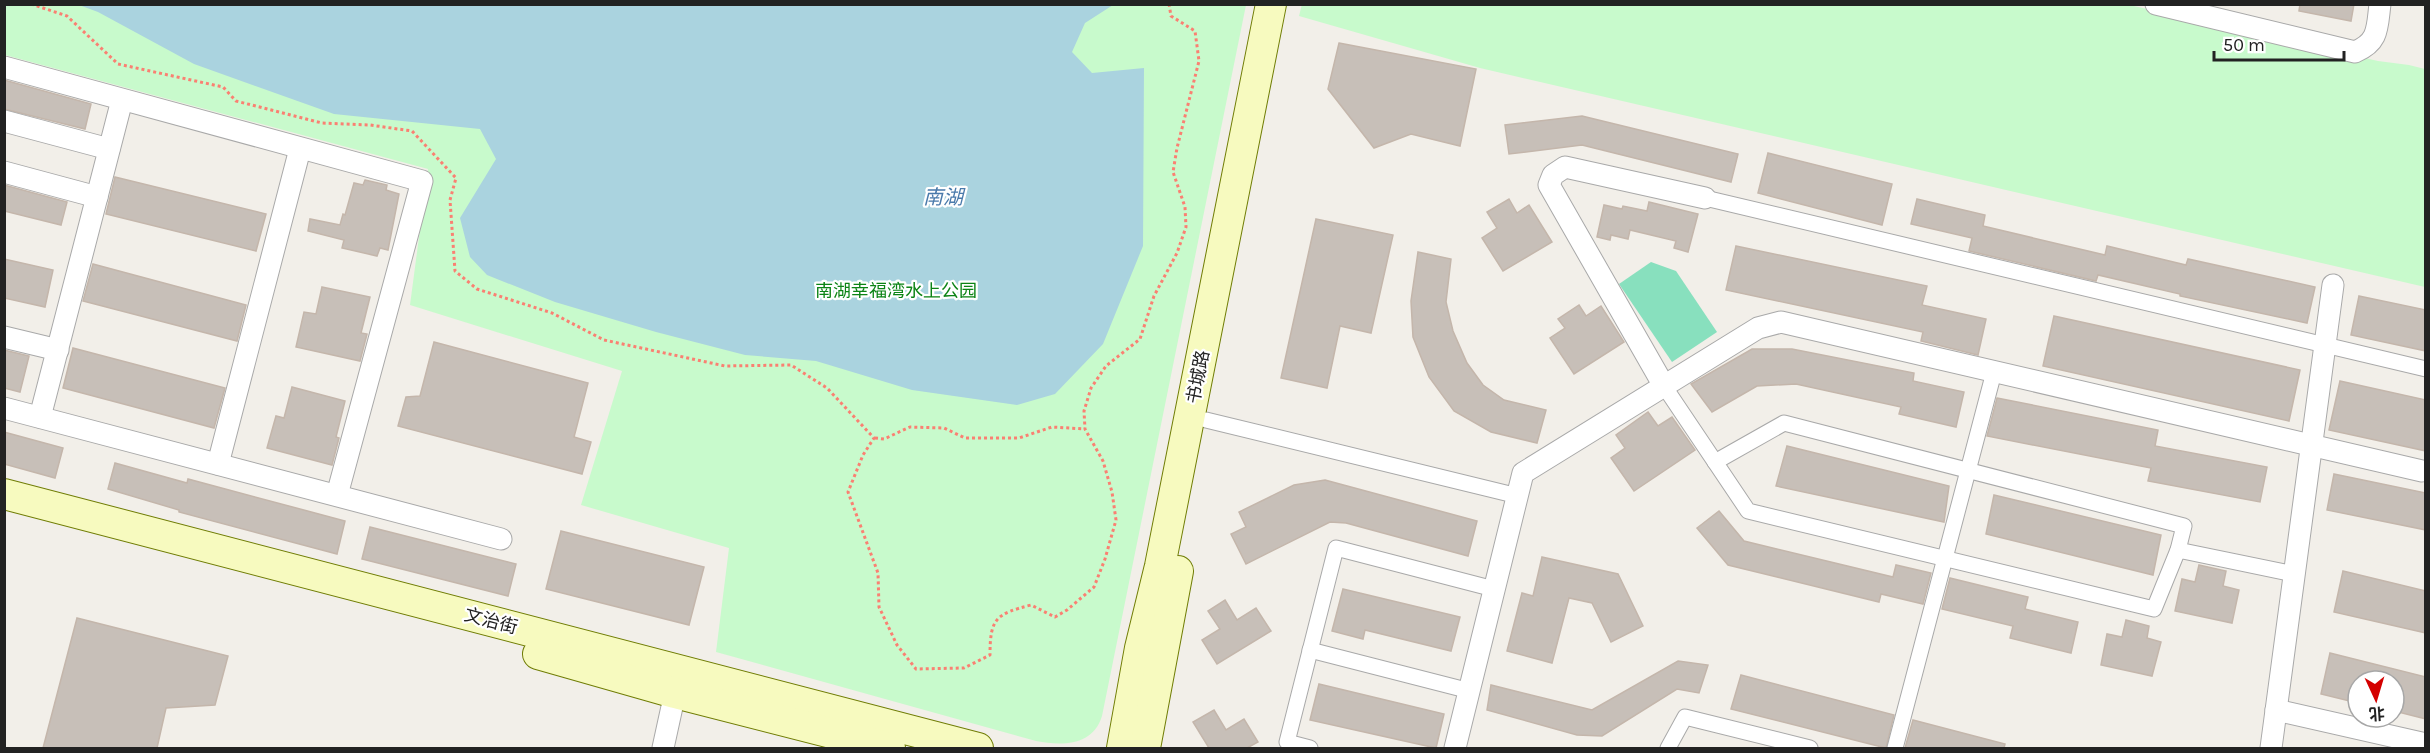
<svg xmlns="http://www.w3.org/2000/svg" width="2430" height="753" viewBox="0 0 2430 753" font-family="Karla,'Noto Sans SC',sans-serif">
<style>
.park{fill:#c8facc}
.pitch{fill:#88e0be}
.water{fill:#aad3df}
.building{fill:#c7bfb8;stroke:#c4b6ab;stroke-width:1.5}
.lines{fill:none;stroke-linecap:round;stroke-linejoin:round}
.pedestrian-casing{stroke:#a9a9a9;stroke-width:17}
.minor-casing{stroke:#a9a9a9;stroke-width:23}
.secondary-casing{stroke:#707d05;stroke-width:32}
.path{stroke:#fa8072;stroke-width:3;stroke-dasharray:3 3;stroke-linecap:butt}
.pedestrian{stroke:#fff;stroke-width:15}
.minor{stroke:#fff;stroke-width:21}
.secondary{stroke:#f7fabf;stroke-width:30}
.labels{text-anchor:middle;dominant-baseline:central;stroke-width:4.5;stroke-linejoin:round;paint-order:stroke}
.park-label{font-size:18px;fill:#0c8416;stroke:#fff}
.street-label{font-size:18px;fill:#222;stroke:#fff}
.water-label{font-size:20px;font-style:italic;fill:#4a7aab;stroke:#fff}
</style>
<rect width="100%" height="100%" fill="#f2efe9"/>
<g class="park">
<polygon points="1302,4 2125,4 2378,61 2409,65 2425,69 2425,287 1480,68 1299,16"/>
<path d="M4 5H1246L1102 716C1093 746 1062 746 1036 741L716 652 729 548 581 505 622 371 410 305 428 169 5 55Z"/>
</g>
<polygon class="pitch" points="1651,262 1676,271 1717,332 1672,362 1619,284"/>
<polygon class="water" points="79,5 1113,5 1085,23 1072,52 1092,73 1144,68 1143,246 1103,344 1055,394 1017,405 912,390 816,361 745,355 656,332 555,302 487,275 470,257 460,218 496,159 480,129 334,114 194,64 98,12"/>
<g class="building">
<polygon points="2300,4 2354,4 2351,21 2299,11"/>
<polygon points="1339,43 1476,69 1460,146 1411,134 1374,148 1328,89"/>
<polygon points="4,80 91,104 85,129 4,109"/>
<polygon points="1582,116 1738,154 1731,182 1582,145 1509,154 1505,125"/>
<polygon points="1768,153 1892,184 1882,225 1758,193"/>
<polygon points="115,177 266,214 256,251 106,214"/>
<polygon points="365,180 387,185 386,190 399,194 388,250 380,248 377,256 342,248 344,240 308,231 310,219 340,225 343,214 345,215 354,183 363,185"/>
<polygon points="4,185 67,202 61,225 4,211"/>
<polygon points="1509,199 1517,213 1529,205 1552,242 1503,271 1482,238 1497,228 1487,212"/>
<polygon points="1917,199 1985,215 1983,226 2105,255 2107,246 2186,265 2188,259 2315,287 2307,323 2180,296 2180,294 2098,275 2096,281 1969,251 1972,238 1911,224"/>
<polygon points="1649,202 1698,214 1688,252 1674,248 1676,241 1630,230 1628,239 1611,235 1610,240 1597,237 1604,205 1622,209 1623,206 1647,211"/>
<polygon points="1316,219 1393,235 1371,333 1340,326 1327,388 1281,378"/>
<polygon points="1736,246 1927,286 1922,305 1986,319 1978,355 1921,341 1923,332 1726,290"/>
<polygon points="1418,252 1451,259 1446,302 1453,331 1467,363 1483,385 1504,400 1546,410 1537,443 1491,432 1454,411 1429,377 1413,337 1411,301"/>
<polygon points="4,259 53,270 45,307 4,298"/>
<polygon points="93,264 246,305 237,341 83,301"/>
<polygon points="322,287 370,297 361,333 367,334 360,361 296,347 304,312 316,314"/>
<polygon points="2359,296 2426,310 2426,351 2351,335"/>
<polygon points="1579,305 1586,316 1601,306 1624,342 1574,374 1550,338 1565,328 1558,319"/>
<polygon points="2054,316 2300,370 2289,421 2043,366"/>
<polygon points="434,342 588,383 574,437 591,442 582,474 398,426 406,397 420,396"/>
<polygon points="73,348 225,388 214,428 63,388"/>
<polygon points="1752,349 1792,349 1914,373 1913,381 1964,392 1956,427 1899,414 1901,407 1796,384 1757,386 1712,412 1691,384"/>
<polygon points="4,350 29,356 20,392 4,388"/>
<polygon points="2340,381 2426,400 2426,451 2329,430"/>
<polygon points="292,387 345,401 336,437 339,438 332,465 267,448 276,416 284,418"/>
<polygon points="1997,398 2158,430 2155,446 2267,467 2260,502 2148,481 2151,468 1987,436"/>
<polygon points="1648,412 1658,426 1672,417 1695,450 1634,491 1611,458 1625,448 1616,435"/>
<polygon points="4,432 63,448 55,478 4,464"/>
<polygon points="1787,446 1949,486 1944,522 1776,486"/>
<polygon points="115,463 187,483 188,479 345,521 337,554 179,512 179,510 108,489"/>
<polygon points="2334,474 2426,493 2426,530 2327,510"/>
<polygon points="1325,480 1477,521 1468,556 1346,523 1330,522 1246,564 1231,534 1246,527 1239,512 1294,485"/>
<polygon points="1994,495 2161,535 2153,575 1986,534"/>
<polygon points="1719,511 1744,541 1893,577 1896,565 1931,573 1923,604 1881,594 1879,602 1728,565 1697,528"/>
<polygon points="370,527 516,564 508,596 362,559"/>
<polygon points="561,531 704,567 689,625 546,589"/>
<polygon points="1542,557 1618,574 1643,626 1611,642 1592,603 1569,598 1552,663 1507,651 1522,593 1533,596"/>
<polygon points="2199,565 2226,571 2223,586 2239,590 2232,623 2175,611 2182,579 2195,582"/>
<polygon points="2343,571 2426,591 2426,633 2334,612"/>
<polygon points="1950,578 2028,597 2025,609 2078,622 2071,653 2010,638 2013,626 1942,609"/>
<polygon points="1343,589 1460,617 1451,651 1365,630 1363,639 1332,631"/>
<polygon points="1225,600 1237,620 1256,608 1271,631 1217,664 1202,640 1220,629 1208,611"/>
<polygon points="77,618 228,656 215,705 166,708 157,748 43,748"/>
<polygon points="2126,620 2149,626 2147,638 2161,642 2152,676 2101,665 2107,634 2122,637"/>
<polygon points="2330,653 2426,677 2426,719 2394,711 2394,681 2358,681 2358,703 2321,694"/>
<polygon points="1678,661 1708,665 1699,693 1677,689 1602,736 1577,735 1487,710 1491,685 1592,710"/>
<polygon points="1741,675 1894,715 1886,748 1731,709"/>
<polygon points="1319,684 1444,714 1436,748 1310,720"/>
<polygon points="1214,710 1226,730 1244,719 1258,742 1247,748 1209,748 1193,722"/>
<polygon points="1913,720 2005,744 2004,748 1905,748"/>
</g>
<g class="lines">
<g class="pedestrian-casing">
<g id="pedestrian">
<polyline points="1705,198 2426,369"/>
<polyline points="1664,386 1748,511 2154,609 2178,550 2294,574"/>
<polyline points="1206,420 1518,496"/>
<polyline points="1715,462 1784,423 2184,526 2178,550"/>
<polyline points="1310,650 1470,691"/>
<polyline points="1310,748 1287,742 1336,548 1494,589"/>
<polyline points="1668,748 1685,717 1810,748"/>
<polyline points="1895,748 1994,372"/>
</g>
</g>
<g class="minor-casing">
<g id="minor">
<path d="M2156 4 2355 52C2379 42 2377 28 2380 4"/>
<polyline points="4,67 422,181 337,495"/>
<polyline points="4,121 109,149"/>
<polyline points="4,172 97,197"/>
<polyline points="4,337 58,350"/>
<polyline points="1664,386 1549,185 1553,175 1565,167 1705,198"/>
<polyline points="4,408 501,539"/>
<polyline points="40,417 122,100"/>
<polyline points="218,464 300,149"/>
<polyline points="2276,710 2426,744"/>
<polyline points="663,748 675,693"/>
<polyline points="1455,748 1523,473 1758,328 1781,322 2422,471"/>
<polyline points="2271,748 2333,285"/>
</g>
</g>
<g class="secondary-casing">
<g id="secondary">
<polyline points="4,494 978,748"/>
<polyline points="538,654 675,693 890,748"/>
<polyline points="1122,748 1140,648 1160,566 1271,4"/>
<polyline points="1145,748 1178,571"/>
</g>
</g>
<g class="path">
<path d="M31 4 67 16 118 64 223 87 236 101 322 123 370 125 412 131 456 178 450 200 455 271 477 289 552 313 604 340 725 366 791 365 827 388 874 438 863 455 848 492 878 573 879 607 897 645 916 669 964 668 990 655C990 618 996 614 1031 605L1055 617 1067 610 1094 587 1105 559 1116 520 1112 492 1103 461 1085 429 1084 411 1091 388 1106 366 1140 339 1154 296 1177 253 1186 227 1185 207 1173 172 1177 148 1199 61 1195 31 1171 16 1169 4"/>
<polyline points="875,438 884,439 910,427 944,428 965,438 1019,438 1052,427 1085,429"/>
</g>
<use href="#pedestrian" class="pedestrian"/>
<use href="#minor" class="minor"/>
<use href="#secondary" class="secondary"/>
</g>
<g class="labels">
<g class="park-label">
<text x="896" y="291">南湖幸福湾水上公园</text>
</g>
<g class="street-label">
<text transform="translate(1198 377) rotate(-79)">书城路</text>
<text transform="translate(491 621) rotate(15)">文治街</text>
</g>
<g class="water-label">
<text x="943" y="197">南湖</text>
</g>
</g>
<rect width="2430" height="753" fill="none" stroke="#222222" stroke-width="12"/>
<g transform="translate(2376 699) rotate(176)"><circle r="28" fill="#ffffff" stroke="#a7a7a7" stroke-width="1.5"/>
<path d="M0-4.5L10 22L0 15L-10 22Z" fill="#d40000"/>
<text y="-9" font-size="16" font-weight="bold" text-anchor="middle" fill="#222222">北</text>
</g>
<path d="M2214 51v9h130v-9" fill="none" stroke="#222222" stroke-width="3"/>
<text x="2223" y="51" font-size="18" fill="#222222" stroke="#ffffff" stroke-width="4.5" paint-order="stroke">50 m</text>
</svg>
